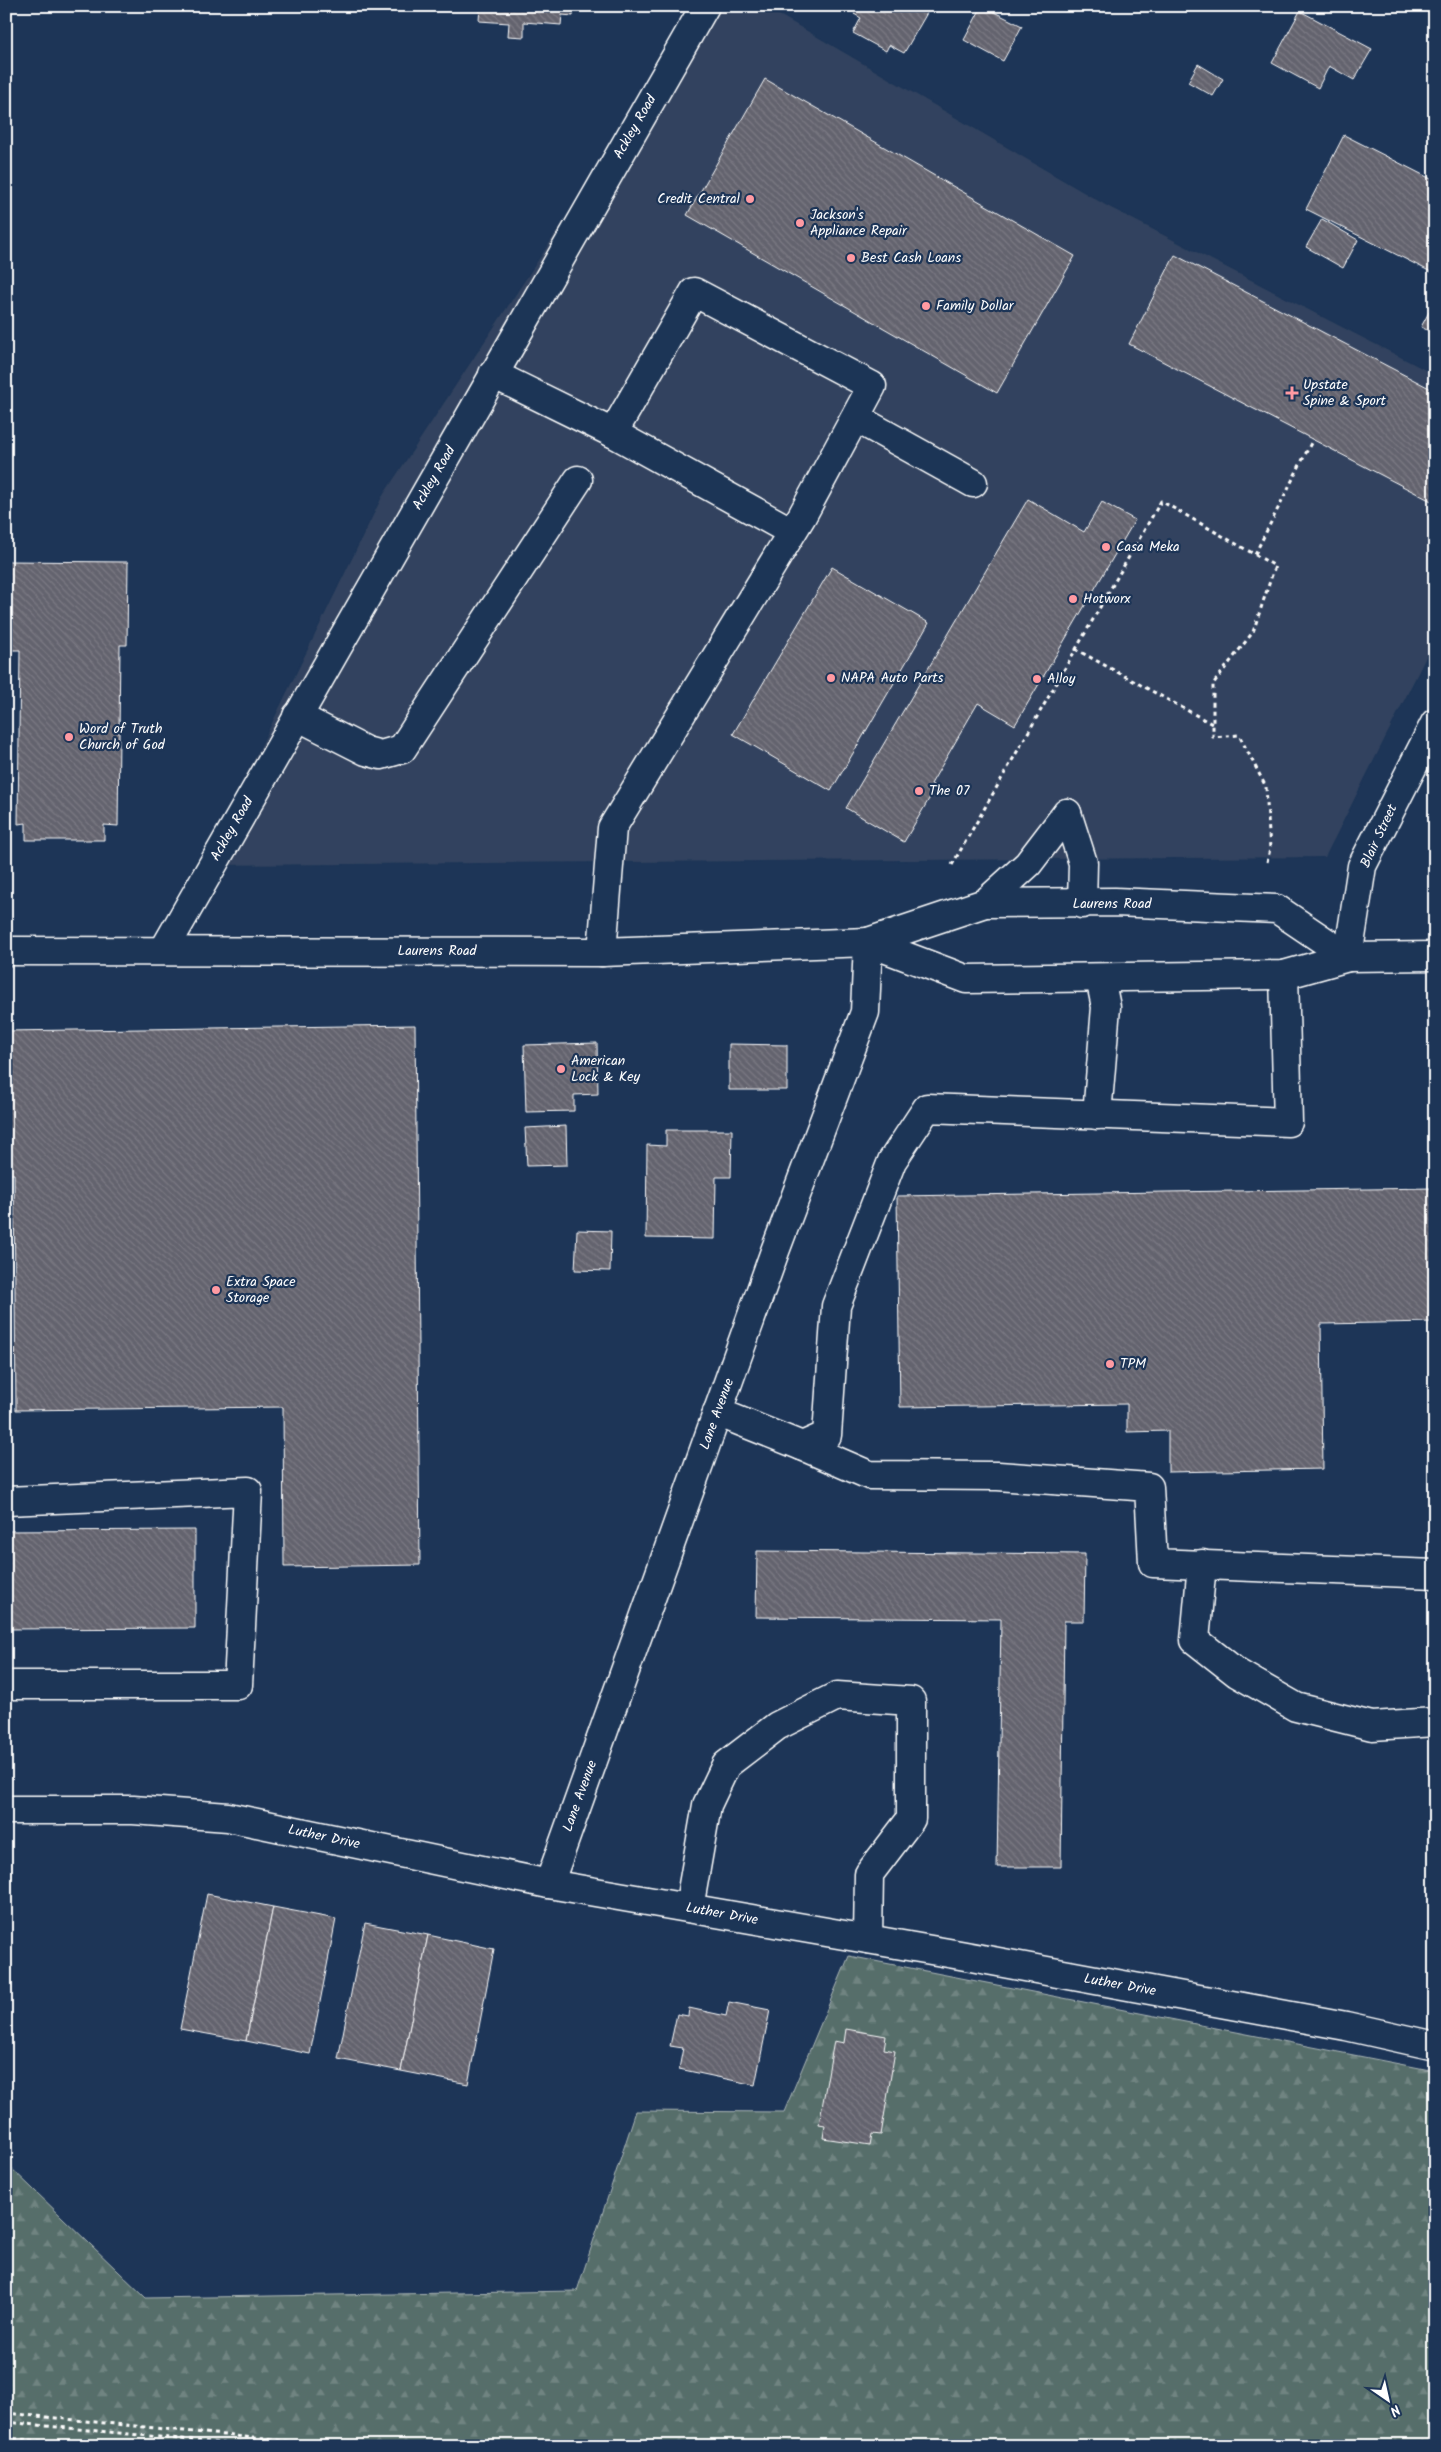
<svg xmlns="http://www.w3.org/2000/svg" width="1441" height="2452" viewBox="0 0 1441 2452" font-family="Kalam,sans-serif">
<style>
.built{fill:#32435e}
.forest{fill:url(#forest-firs);stroke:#abb6b5}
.building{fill:url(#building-back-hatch);stroke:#fff}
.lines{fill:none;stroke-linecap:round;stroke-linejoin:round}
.minor-casing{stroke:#fff;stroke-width:31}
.major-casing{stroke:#fff;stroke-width:31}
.path{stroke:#fff;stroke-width:3;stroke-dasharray:4 4;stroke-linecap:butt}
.minor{stroke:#1d3557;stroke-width:28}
.major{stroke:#1d3557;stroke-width:28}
.poi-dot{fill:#ff9aa2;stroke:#1d3557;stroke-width:2}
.labels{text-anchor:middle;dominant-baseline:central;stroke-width:4.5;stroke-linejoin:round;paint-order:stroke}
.street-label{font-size:14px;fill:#fff;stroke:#1d3557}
.poi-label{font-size:14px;fill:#fff;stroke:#1d3557;text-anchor:start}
</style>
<defs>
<pattern id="forest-firs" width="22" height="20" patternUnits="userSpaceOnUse" patternTransform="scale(1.25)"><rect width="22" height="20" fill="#576e6b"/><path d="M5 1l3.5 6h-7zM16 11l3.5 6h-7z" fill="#708481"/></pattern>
<pattern id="building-back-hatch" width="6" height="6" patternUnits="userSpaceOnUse" patternTransform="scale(1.25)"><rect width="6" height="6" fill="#64636e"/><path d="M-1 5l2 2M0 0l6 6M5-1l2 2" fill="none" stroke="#7b7a84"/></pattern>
</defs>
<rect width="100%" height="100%" fill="#1d3557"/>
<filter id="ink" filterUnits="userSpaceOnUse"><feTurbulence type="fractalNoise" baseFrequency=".02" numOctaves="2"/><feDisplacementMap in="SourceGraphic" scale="10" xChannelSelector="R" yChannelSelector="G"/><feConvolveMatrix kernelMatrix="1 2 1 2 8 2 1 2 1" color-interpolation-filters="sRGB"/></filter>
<g filter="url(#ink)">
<polygon class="built" points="706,6 764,6 1107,206 1435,375 1435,639 1325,857 203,865 382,497"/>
<polygon class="forest" points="849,1956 1435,2071 1435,2446 6,2446 6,2163 146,2298 577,2291 636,2111 784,2112"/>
<g class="building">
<polygon points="480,6 574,6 573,16 562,15 561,25 524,22 524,37 508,36 509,23 479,21"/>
<polygon points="859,6 931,6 904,53 889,45 886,51 853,33 861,18 854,14"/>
<polygon points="982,6 1022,26 1003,61 964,40"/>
<polygon points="1300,11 1372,49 1354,80 1329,66 1318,88 1272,63"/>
<polygon points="1198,64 1223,79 1213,96 1188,82"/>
<polygon points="765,79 1075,256 997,393 687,215"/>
<polygon points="1344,135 1435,181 1435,274 1306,209"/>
<polygon points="1322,219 1358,240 1343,268 1306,247"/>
<polygon points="1175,255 1435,391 1435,503 1129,344"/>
<polygon points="1435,301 1435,334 1421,327"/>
<polygon points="1028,499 1084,532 1102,502 1135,520 1015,725 978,703 931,784 936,787 904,842 846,808"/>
<polygon points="8,561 128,562 127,645 120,645 118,826 104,825 104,840 26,840 26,823 18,824 20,650 7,650"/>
<polygon points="832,567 929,623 831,791 733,734"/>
<polygon points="415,1025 420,1565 284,1567 283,1407 16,1410 14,1174 6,1174 6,1031"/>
<polygon points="597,1043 598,1094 574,1095 574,1111 526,1112 524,1045"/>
<polygon points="729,1044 787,1045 787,1090 729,1090"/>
<polygon points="566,1126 567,1165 527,1166 525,1128"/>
<polygon points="666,1130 732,1130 731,1177 716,1177 715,1239 646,1238 647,1145 666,1146"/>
<polygon points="1435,1188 1435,1322 1321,1324 1323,1469 1168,1472 1168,1431 1127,1432 1127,1404 900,1407 897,1196"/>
<polygon points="577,1230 611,1231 610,1271 575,1270"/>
<polygon points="195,1530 195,1628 6,1629 6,1531"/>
<polygon points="757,1551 1085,1554 1084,1621 1064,1621 1061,1867 997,1867 1001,1619 756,1617"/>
<polygon points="207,1894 273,1907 246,2041 180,2029"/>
<polygon points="273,1907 336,1919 310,2054 246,2041"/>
<polygon points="365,1923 428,1935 401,2071 338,2059"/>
<polygon points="428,1935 494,1949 468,2084 401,2071"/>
<polygon points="729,2002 770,2010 755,2085 679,2069 683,2048 670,2046 677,2014 688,2016 689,2008 726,2016"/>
<polygon points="846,2029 886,2036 884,2049 895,2051 881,2135 872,2134 870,2145 823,2138 825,2125 819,2124 834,2041 844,2043"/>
</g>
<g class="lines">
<g class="minor-casing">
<g id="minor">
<polyline points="493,374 613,433"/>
<polyline points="856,418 973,483"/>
<polyline points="297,716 366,751 381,755 402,749 578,480"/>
<polyline points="1067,813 1083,863 1082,904"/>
<polyline points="985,903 1028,864 1067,813"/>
<polyline points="164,950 705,6"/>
<polyline points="602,952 612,828 802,516 872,386 694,292 613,433 792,532"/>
<polyline points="1348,957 1362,866 1435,723"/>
<polyline points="1097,1115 1106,1007 1100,978"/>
<polyline points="717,1412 802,1446 827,1435 836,1306 892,1161 927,1108 1288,1122 1284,975"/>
<polyline points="802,1446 869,1475 998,1476 1149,1487 1153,1563 1435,1574"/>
<polyline points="6,1501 248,1491 238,1685 6,1685"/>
<polyline points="1202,1564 1195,1640 1237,1673 1296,1707 1372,1726 1435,1722"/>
<polyline points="6,1810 133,1810 228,1817 549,1884 960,1955 1346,2026 1435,2046"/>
<polyline points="549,1884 775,1251 865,1012 868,942"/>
<polyline points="689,1908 707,1805 726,1765 777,1726 837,1696 911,1701 911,1819 869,1874 868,1939"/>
</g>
</g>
<g class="major-casing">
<g id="major">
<polyline points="868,942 966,979 1284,975 1348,957 1435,956"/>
<polyline points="6,951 602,952 868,942 985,903 1115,902 1277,909 1348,957"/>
</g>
</g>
<g class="path">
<polyline points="1255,554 1313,439"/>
<polyline points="1075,649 1214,725"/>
<polyline points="952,865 1161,501 1275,566 1253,632 1213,684 1213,737 1239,735 1266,787 1270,849 1267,862"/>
<polyline points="6,2413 333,2446"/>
<polyline points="6,2422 252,2446"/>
<polyline points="6,2438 94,2446"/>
</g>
<use href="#minor" class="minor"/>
<use href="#major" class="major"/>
</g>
</g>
<g class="poi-dot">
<circle cx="750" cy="199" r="5"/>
<circle cx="800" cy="223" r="5"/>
<circle cx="851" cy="258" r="5"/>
<circle cx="926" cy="306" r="5"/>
<path d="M1289.5 385.5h5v5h5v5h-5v5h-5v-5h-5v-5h5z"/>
<circle cx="1106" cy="547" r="5"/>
<circle cx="1073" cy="599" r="5"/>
<circle cx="831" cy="678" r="5"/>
<circle cx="1037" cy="679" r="5"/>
<circle cx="69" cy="737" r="5"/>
<circle cx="919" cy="791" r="5"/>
<circle cx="561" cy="1069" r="5"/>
<circle cx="216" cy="1290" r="5"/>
<circle cx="1110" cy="1364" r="5"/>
</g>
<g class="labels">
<g class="street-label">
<text transform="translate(635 127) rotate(-60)">Ackley Road</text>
<text transform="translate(434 478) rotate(-60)">Ackley Road</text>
<text transform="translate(232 829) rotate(-60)">Ackley Road</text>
<text transform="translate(1379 836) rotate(-65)">Blair Street</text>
<text x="1112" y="904">Laurens Road</text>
<text x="437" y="951">Laurens Road</text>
<text transform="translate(717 1414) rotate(-70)">Lane Avenue</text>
<text transform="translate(580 1796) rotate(-70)">Lane Avenue</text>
<text transform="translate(324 1837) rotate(12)">Luther Drive</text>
<text transform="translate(722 1914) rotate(10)">Luther Drive</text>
<text transform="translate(1120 1985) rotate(10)">Luther Drive</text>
</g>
<g class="poi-label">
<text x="740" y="199" text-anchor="end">Credit Central</text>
<text x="810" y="215">Jackson's<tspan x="810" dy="16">Appliance Repair</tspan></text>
<text x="861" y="258">Best Cash Loans</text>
<text x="936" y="306">Family Dollar</text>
<text x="1303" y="385">Upstate<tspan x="1303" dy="16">Spine &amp; Sport</tspan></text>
<text x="1116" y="547">Casa Meka</text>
<text x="1083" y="599">Hotworx</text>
<text x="841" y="678">NAPA Auto Parts</text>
<text x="1047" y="679">Alloy</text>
<text x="79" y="729">Word of Truth<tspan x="79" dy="16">Church of God</tspan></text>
<text x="929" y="791">The 07</text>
<text x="571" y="1061">American<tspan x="571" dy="16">Lock &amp; Key</tspan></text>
<text x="226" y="1282">Extra Space<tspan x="226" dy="16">Storage</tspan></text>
<text x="1120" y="1364">TPM</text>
</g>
</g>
<rect width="1441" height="2452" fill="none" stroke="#1d3557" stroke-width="25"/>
<rect x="12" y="12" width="1416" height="2427" fill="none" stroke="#fff" stroke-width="2" filter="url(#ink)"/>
<g transform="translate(1388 2400) rotate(146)" stroke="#1d3557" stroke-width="4" paint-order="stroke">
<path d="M0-4L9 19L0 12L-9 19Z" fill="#ffffff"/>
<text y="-8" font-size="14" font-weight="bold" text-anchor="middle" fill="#ffffff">N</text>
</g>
</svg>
